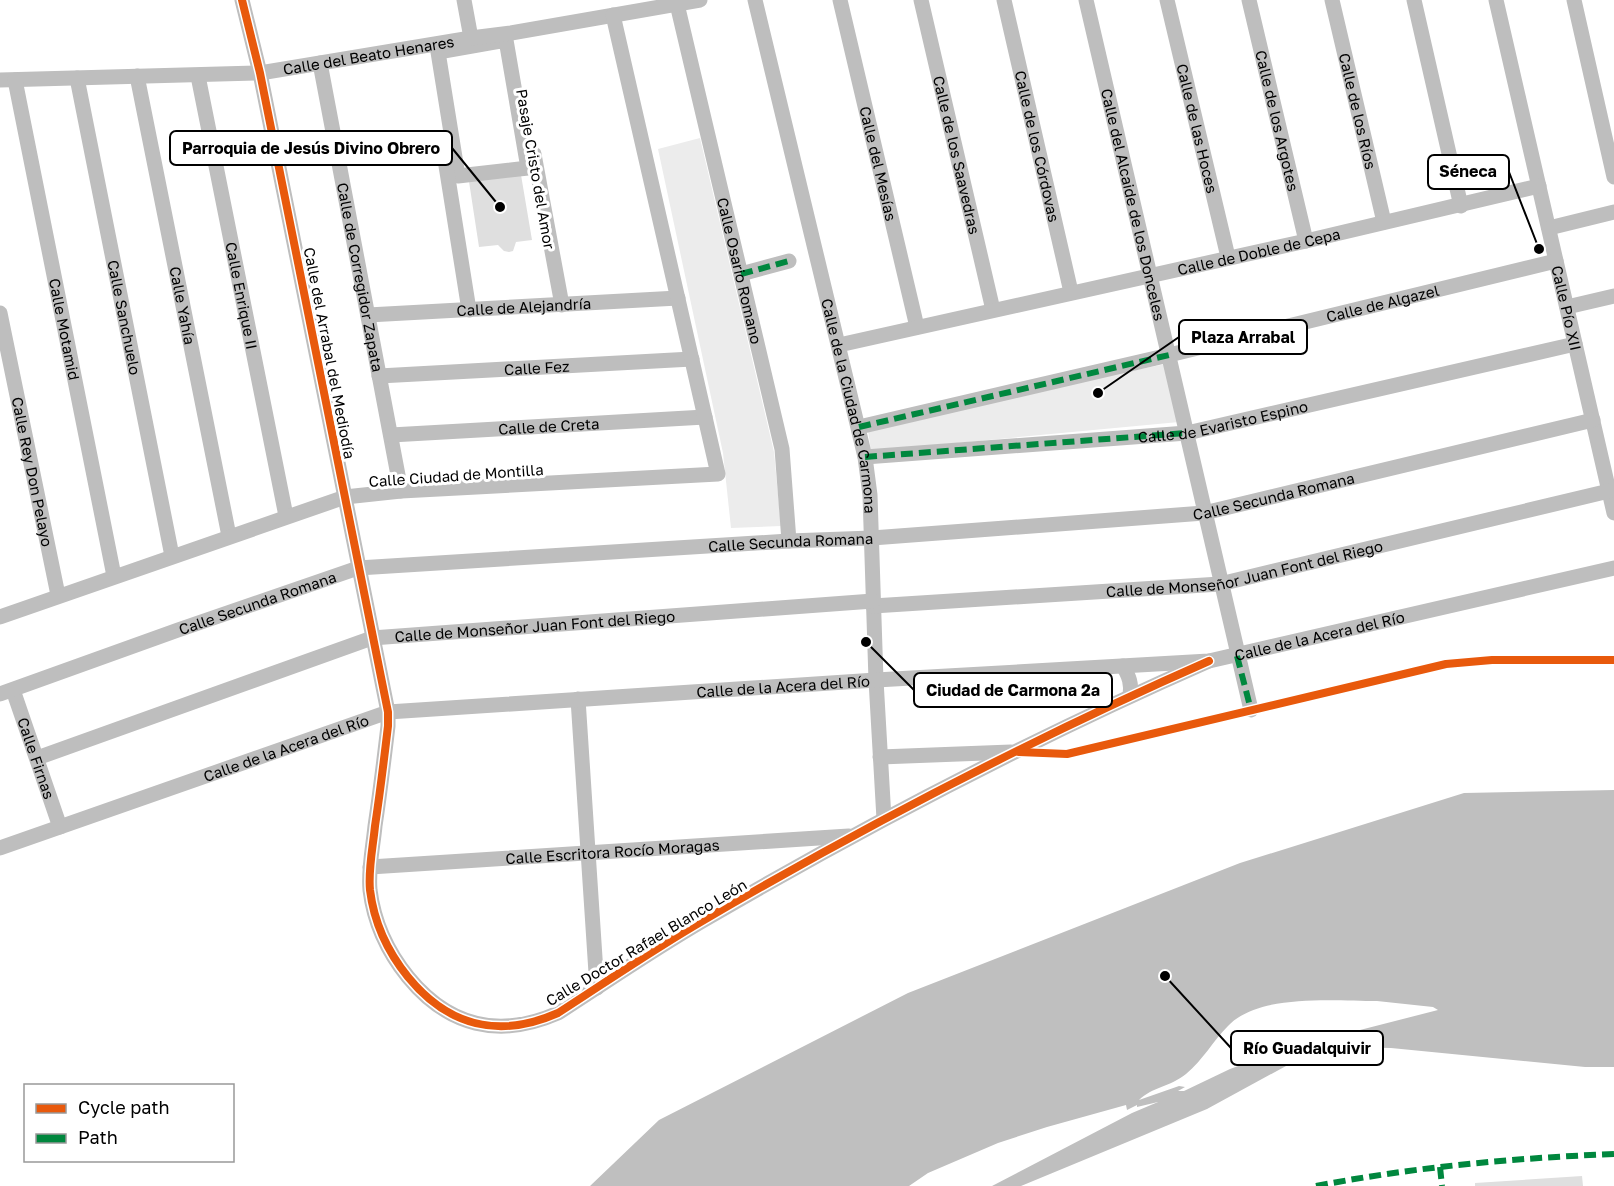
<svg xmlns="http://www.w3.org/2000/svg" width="1614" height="1186" viewBox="0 0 1614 1186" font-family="'Golos Text',sans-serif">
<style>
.green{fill:#ececec}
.water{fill:#bfbfbf;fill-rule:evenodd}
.building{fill:#dfdfdf}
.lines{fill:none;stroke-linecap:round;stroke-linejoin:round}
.minor{stroke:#bebebe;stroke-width:15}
.quiet{stroke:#00873e;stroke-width:6;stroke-dasharray:12 6;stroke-linecap:butt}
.cycleway-casing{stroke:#fff;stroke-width:11}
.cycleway{stroke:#e8590c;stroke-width:8}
.labels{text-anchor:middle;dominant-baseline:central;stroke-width:6;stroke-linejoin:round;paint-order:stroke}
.street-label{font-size:15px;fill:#000;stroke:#fff}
.leader{fill:none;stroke:#000;stroke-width:2}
.callout-dot{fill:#000;stroke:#fff;stroke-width:2}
.callout{fill:#fff;stroke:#000;stroke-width:2}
.callout-label{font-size:16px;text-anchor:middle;font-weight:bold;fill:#000}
</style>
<rect width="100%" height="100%" fill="#fff"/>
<g class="green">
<polygon points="700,138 774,452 781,526 731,528 723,453 658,149"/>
<polygon points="1166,364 1179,422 871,451 867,424"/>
</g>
<path class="water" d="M1614 790V1067H1585L1391 1048 1337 1047 1308 1054 1207 1109 1021 1186H992L1132 1113 1158 1102 1137 1107V1105L1127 1110 1126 1105 1047 1127 998 1143 928 1173 909 1186H590L659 1120 908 993 1240 863 1464 793ZM1377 1001 1433 1007 1438 1010 1282 1050 1230 1069 1184 1091H1178L1185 1087 1179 1086 1139 1100C1152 1087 1170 1087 1186 1074 1203 1060 1213 1041 1228 1026 1259 993 1335 1001 1377 1001Z"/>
<g class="building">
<polygon points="520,169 532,240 516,242 513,251 509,252 504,251 498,245 479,247 468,175"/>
<polygon points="1582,1176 1583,1186 1475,1186 1475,1183"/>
</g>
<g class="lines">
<g class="minor">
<path d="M242 0 260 73 388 712V726C384 760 380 793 375 826 373 847 368 869 370 890 374 923 387 951 408 977 448 1026 499 1039 558 1013 606 982 654 949 704 920 867 825 1036 737 1209 661"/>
<polyline points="464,0 471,38"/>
<path id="s1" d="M755 0 865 457 870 495 876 680 884 819"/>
<path id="s2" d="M840 0 917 327"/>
<path id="s3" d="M921 0 993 310"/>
<path id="s4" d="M1004 0 1071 292"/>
<path id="s5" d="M1086 0 1251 710"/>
<path id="s6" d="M1167 0 1228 257"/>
<path id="s7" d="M1249 0 1306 241"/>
<path id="s8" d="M1332 0 1384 222"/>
<polyline points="1414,0 1461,206"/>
<path id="s9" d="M1496 0 1614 513"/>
<polyline points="1574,0 1614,177"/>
<path id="s10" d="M677 4 782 449 789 541"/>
<polygon points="506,40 528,168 458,176 438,52"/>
<path id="s11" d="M320 63 401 491"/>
<path id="s12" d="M137 76 229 536"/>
<path id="s13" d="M198 76 286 516"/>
<path id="s14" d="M77 78 172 556"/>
<path id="s15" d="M0 80 260 73 471 38 511 33 700 0"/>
<path id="s16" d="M15 80 114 576"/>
<polyline points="443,147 469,310"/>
<polyline points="534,154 562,305"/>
<polyline points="1549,228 1614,212"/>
<polyline points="741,274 789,261"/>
<polyline points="1567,307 1614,296"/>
<path id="s17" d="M0 313 58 595"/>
<path id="s18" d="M368 315 678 298"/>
<path id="s19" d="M839 345 1306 241 1539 186"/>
<path id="s20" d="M379 376 692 359"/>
<path id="s21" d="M859 427 1169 355 1556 261"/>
<path id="s22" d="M391 435 705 417"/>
<path id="s23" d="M865 457 1187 433 1575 344"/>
<path id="s24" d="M873 606 1220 584 1609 491"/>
<polyline points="0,617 345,497 401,491 718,474 613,15"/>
<path d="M1123 666C1129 676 1132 684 1130 696"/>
<path id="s25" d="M13 690 60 827"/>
<path id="s26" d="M0 694 178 630 358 568 789 541 872 538 1204 513 1593 420"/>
<polyline points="578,699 597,988"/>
<polyline points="880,757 1011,752"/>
<path id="s27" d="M37 758 372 638 873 601"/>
<path id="s28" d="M0 848 388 712 876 680 1209 661 1614 568"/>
<path id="s29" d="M370 867 849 836"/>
</g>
<g class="quiet">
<polyline points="741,274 789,261"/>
<polyline points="859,427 1169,355"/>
<polyline points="865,457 1187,433"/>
<polyline points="1237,656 1251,710"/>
<polyline points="1440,1167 1442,1186"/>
<path d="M1316 1186C1414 1167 1514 1158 1614 1154"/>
</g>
<g class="cycleway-casing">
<g id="cycleway">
<path d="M242 0 260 73 388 712V726C384 760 380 793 375 826 373 847 368 869 370 890 374 923 387 951 408 977 448 1026 499 1039 558 1013 606 982 654 949 704 920 867 825 1036 737 1209 661"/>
<polyline points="1019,752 1067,754 1446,664 1492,660 1614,660"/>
</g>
</g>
<use href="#cycleway" class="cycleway"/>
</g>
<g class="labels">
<g class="street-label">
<text stroke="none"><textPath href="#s15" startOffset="370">Calle del Beato Henares</textPath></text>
<text stroke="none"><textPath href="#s8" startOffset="114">Calle de los Ríos</textPath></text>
<text stroke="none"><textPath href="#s7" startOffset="124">Calle de los Argotes</textPath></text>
<text stroke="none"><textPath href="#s6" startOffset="132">Calle de las Hoces</textPath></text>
<text stroke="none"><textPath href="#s4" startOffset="150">Calle de los Córdovas</textPath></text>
<text stroke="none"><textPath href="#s3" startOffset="159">Calle de los Saavedras</textPath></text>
<text stroke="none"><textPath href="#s2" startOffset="168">Calle del Mesías</textPath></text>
<text transform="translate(536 169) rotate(80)">Pasaje Cristo del Amor</text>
<text stroke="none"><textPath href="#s5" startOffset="210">Calle del Alcaide de los Donceles</textPath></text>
<text stroke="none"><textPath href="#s19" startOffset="430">Calle de Doble de Cepa</textPath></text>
<text stroke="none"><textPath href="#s10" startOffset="274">Calle Osario Romano</textPath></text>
<text stroke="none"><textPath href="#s11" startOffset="218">Calle de Corregidor Zapata</textPath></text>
<text stroke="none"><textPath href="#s13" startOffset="224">Calle Enrique II</textPath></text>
<text stroke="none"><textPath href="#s21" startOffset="538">Calle de Algazel</textPath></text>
<text stroke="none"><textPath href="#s12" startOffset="234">Calle Yahía</textPath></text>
<text stroke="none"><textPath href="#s18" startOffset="156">Calle de Alejandría</textPath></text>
<text stroke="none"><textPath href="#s9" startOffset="316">Calle Pío XII</textPath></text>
<text stroke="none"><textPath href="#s14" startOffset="244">Calle Sanchuelo</textPath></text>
<text stroke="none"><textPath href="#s16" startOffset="254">Calle Motamid</textPath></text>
<text transform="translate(330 353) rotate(79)">Calle del Arrabal del Mediodía</text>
<text stroke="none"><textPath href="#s20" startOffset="158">Calle Fez</textPath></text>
<text stroke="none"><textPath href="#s1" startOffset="417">Calle de la Ciudad de Carmona</textPath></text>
<text stroke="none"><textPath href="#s23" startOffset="360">Calle de Evaristo Espino</textPath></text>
<text stroke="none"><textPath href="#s22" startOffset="158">Calle de Creta</textPath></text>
<text stroke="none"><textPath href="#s17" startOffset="162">Calle Rey Don Pelayo</textPath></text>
<text transform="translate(456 475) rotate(-4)">Calle Ciudad de Montilla</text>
<text stroke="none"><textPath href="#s26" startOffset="1299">Calle Secunda Romana</textPath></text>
<text stroke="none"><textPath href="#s26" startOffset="813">Calle Secunda Romana</textPath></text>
<text stroke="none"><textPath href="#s24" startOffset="374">Calle de Monseñor Juan Font del Riego</textPath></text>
<text stroke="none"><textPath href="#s26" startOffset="273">Calle Secunda Romana</textPath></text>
<text stroke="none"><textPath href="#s27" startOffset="519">Calle de Monseñor Juan Font del Riego</textPath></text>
<text stroke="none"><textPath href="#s28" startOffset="1347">Calle de la Acera del Río</textPath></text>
<text stroke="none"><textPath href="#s28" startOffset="807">Calle de la Acera del Río</textPath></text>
<text stroke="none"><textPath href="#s28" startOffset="303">Calle de la Acera del Río</textPath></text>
<text stroke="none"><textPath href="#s25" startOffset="72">Calle Firnas</textPath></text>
<text stroke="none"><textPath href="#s29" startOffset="243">Calle Escritora Rocío Moragas</textPath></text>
<text transform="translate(646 942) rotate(-31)">Calle Doctor Rafael Blanco León</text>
</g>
</g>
<path class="leader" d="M500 207L452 148M1539 249L1509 172M1098 393L1179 337M866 642L914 690M1165 976L1231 1048"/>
<g class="callout-dot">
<circle cx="500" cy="207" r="6"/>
<circle cx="1539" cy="249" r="6"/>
<circle cx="1098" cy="393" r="6"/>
<circle cx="866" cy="642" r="6"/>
<circle cx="1165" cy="976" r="6"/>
</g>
<g class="callout">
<rect x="170" y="131" width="282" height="34" rx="6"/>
<rect x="1428" y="155" width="81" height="34" rx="6"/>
<rect x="1179" y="320" width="128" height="34" rx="6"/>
<rect x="914" y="673" width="198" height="34" rx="6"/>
<rect x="1231" y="1031" width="152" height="34" rx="6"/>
</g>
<g class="callout-label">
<text x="311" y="154">Parroquia de Jesús Divino Obrero</text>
<text x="1468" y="177">Séneca</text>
<text x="1243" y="343">Plaza Arrabal</text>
<text x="1013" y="696">Ciudad de Carmona 2ª</text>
<text x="1307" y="1054">Río Guadalquivir</text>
</g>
<rect x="24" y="1084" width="210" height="78" fill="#ffffff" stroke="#999999" stroke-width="1.5"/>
<rect x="36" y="1104" width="30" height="9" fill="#e8590c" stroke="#999999" stroke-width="1.5"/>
<text x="78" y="1114" font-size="18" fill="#000000">Cycle path</text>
<rect x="36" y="1134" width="30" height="9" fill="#00873e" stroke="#999999" stroke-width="1.5"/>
<text x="78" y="1144" font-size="18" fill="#000000">Path</text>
</svg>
